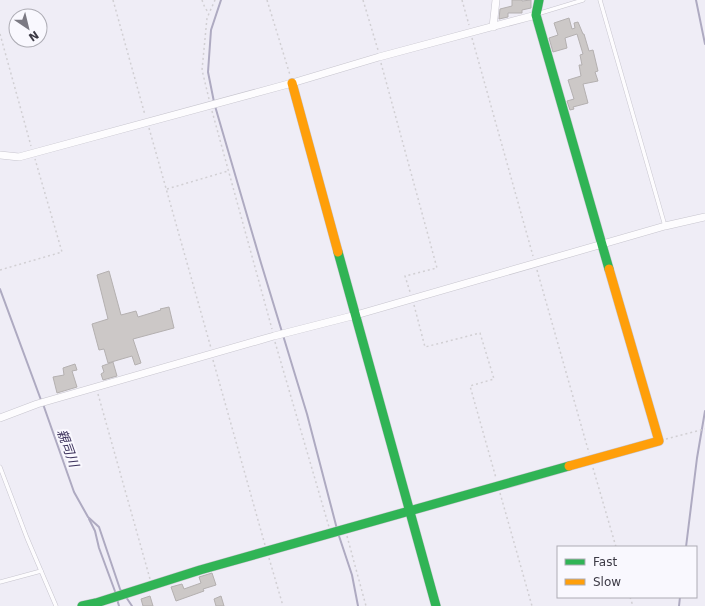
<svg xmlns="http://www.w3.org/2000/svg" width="705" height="606" viewBox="0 0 705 606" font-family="'DejaVu Sans','Noto Sans JP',sans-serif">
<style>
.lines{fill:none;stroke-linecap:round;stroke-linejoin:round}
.stream{stroke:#aeaac1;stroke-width:2}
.building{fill:#ccc8c7;stroke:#b4b0b0}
.lane-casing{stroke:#c7c5ce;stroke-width:4.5}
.street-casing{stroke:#c7c5ce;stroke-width:8}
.fast-casing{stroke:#c7c5ce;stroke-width:10}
.slow-casing{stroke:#c7c5ce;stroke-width:10}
.path{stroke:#d1cfd3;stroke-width:1.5;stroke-dasharray:2 3;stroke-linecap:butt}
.lane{stroke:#fdfcfe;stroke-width:3.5}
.street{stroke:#fdfcfe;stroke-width:7}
.fast{stroke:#30b455;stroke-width:9}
.slow{stroke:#ff9f0a;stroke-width:9}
.labels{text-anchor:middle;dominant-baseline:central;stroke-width:4;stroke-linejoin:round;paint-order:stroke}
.water-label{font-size:13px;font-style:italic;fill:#3c325c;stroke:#f9f8fe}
</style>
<rect width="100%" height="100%" fill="#efedf6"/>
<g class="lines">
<g class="stream">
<polyline points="696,0 705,44"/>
<polyline points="214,102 208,72 211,30 221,0"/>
<polyline points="215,106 261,263 307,414 337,529"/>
<polyline points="0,289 41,400"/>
<polyline points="43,404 74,492 88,517 99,527 120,589 122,592"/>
<polyline points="89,519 95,531 99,548 116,594"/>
<polyline points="338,533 352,575 358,606"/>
<polyline points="686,547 697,458 705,411"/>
<polyline points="126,597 132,606"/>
<polyline points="117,599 119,606"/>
<polyline points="679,606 680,597"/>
</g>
</g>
<g class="building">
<polygon points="512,0 522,0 522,1 531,0 531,8 522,10 522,13 508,13 508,17 499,19 500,9 512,6"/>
<polygon points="569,18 572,29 575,28 574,23 578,22 583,34 584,34 589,51 593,50 598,71 595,72 598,81 583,84 588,103 573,107 574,109 570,110 567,101 574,99 568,80 581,76 579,65 582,65 580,55 583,54 577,34 565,38 567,48 553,52 549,38 558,35 554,23"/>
<polygon points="109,271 121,315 136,311 138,317 161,310 160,309 169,307 174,328 133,339 141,363 135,365 132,356 108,363 104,349 99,350 92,324 108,319 97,275"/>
<polygon points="113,362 117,376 103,380 101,374 104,372 102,366"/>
<polygon points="75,364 77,370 72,371 77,387 57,393 53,377 64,375 63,368"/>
<polygon points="212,573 216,585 203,589 204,591 176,601 171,587 182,584 184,589 201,583 199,577"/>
<polygon points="150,596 153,606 143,606 141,599"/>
<polygon points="221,596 224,606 216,606 214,599"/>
</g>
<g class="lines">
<g class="lane-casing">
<g id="lane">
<polyline points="600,0 665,226"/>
<polyline points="537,14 583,0"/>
<polyline points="0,467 27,538 56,606"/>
<polyline points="0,582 41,571"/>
</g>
</g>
<g class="street-casing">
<g id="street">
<polyline points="493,27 496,0"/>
<polyline points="0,155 19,157 292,83 379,57 536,15"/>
<polyline points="0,418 37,404 274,336 356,315 665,226 705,217"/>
</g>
</g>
<g class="fast-casing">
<g id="fast">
<polyline points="539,0 536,15 609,269"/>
<polyline points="338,252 436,606"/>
<polyline points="82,606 96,603 200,570 569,466"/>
</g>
</g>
<g class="slow-casing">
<g id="slow">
<polyline points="292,83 338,252"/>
<polyline points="569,466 659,441 609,269"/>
</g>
</g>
<g class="path">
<polyline points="113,0 145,115"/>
<polyline points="202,0 205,8 209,13"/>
<polyline points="267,0 290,75"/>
<polyline points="363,0 378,50"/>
<polyline points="462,0 469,25"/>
<polyline points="0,34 31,146"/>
<polyline points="472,38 533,256"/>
<polyline points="381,63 437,268 405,276 410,292"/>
<polyline points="209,99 202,70 207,18 215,0"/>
<polyline points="212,111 272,329"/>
<polyline points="149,128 211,348"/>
<polyline points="167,189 228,171"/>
<polyline points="0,270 62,252 35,159"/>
<polyline points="537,270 589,453"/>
<polyline points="414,305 425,347 480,333 494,379 470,386 496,478"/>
<polyline points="275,342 329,527"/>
<polyline points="213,360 265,545"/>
<polyline points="98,394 150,579"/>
<polyline points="666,439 705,429"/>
<polyline points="593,468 616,547"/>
<polyline points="500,493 532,606"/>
<polyline points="347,536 366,606"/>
<polyline points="269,558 283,606"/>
<polyline points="630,597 633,606"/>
</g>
<use href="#lane" class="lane"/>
<use href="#street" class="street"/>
<use href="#fast" class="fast"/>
<use href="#slow" class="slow"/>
</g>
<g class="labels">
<g class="water-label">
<text transform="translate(68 448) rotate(70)">親司川</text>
</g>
</g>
<rect x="557" y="546" width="140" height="52" fill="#f9f8fe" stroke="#adacb4"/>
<rect x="565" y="559" width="20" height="6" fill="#30b455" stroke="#adacb4"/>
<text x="593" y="566" font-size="12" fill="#3c3a45">Fast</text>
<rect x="565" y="579" width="20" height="6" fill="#ff9f0a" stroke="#adacb4"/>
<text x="593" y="586" font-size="12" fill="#3c3a45">Slow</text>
<g transform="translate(28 28) rotate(145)"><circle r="19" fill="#f9f8fe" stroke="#adacb4"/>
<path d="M0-3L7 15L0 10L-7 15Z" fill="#7b7983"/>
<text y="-6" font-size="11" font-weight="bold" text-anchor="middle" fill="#3c3a45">N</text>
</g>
</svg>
